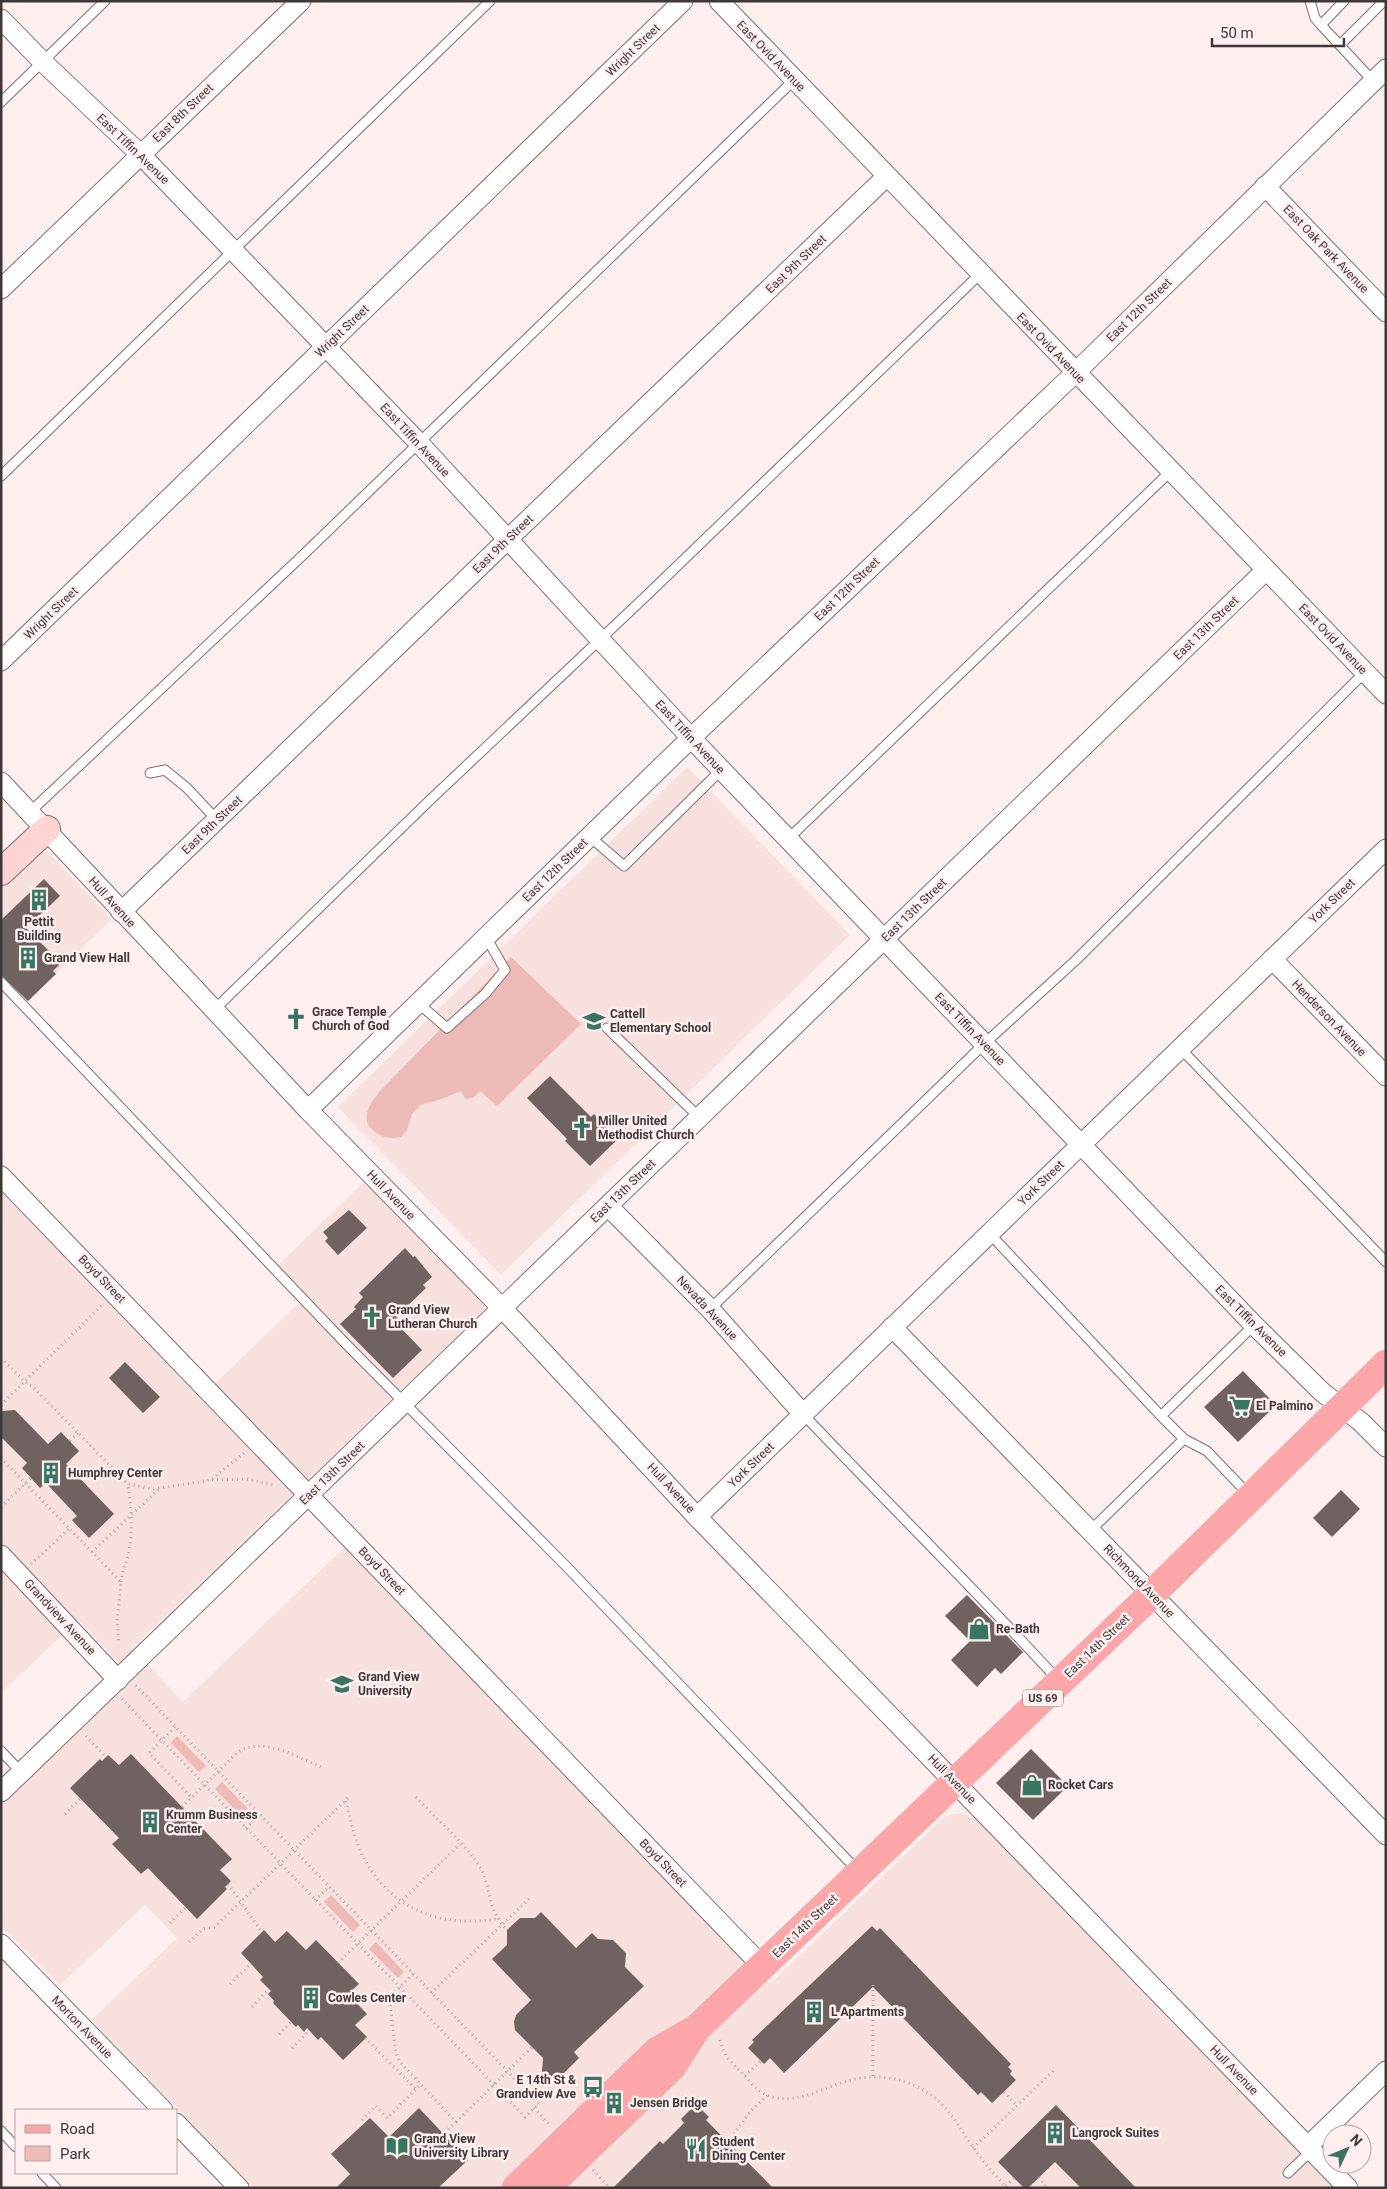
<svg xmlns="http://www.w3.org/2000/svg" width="1387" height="2189" viewBox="0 0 1387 2189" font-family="Roboto,sans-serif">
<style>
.built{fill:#f7e0de}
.green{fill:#edbab8}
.building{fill:#6f6261}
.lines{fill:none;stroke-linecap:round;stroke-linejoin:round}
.lane-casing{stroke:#7e7170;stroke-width:11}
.street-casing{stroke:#7e7170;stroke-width:21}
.secondary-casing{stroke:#7e7170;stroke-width:28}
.primary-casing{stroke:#d5d3d3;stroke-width:29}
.path{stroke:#b1a5a5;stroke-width:3;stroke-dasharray:1 4;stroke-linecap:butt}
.lane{stroke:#fff;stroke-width:9}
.street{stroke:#fff;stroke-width:19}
.secondary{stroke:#fed3d4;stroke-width:26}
.primary{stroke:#fca6a9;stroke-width:28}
.labels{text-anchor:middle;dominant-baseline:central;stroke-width:5;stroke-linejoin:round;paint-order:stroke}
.shield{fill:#ffefef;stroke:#786f6f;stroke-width:1}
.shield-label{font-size:11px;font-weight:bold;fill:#3e3838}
.street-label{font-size:12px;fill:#3e3838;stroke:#ffefef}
.poi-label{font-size:12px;font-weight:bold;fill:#3e3838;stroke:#ffefef;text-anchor:start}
</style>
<rect width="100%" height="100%" fill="#ffefef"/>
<g class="built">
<polygon points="687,767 850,935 501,1275 338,1107"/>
<polygon points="36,840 112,919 27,1001 1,975 1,872"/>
<polygon points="365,1181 485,1305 481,1313 132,1648 183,1702 347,1545 770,1984 943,1818 953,1814 963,1813 976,1819 1001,1841 1338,2188 254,2188 92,2020 177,1938 145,1905 60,1985 1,1925 1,1801 131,1675 78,1620 1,1693 1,1187 203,1395 299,1303 270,1273"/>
</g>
<g class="green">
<path d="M511 957 581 1024 497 1106 480 1091 473 1098 465 1099 461 1091 442 1099 420 1105 412 1114 407 1130 401 1137C390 1139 384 1138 375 1132 358 1120 370 1104 379 1092Z"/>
<polygon points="177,1736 206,1766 199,1772 171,1743"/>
<polygon points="222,1782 251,1812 244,1819 215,1789"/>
<polygon points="331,1895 360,1925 353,1932 324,1902"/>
<polygon points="376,1942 404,1972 398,1978 369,1949"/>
</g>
<g class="building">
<polygon points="44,879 60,896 26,928 61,963 53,971 56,974 28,1001 1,975 1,920"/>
<polygon points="550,1076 591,1117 594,1114 618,1139 590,1166 565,1141 567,1139 527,1098"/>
<polygon points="349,1210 367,1228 338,1255 325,1241 328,1238 323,1232"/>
<polygon points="405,1248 413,1257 415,1256 432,1277 423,1285 426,1288 396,1317 399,1320 396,1323 422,1350 393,1378 340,1324 356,1309 354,1307 363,1297 359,1293"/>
<polygon points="125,1362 160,1397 143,1413 109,1378"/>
<polygon points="1243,1371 1276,1405 1238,1442 1204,1407"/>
<polygon points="15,1410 48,1444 61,1432 79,1451 66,1464 114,1514 89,1538 72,1520 77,1516 46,1483 40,1488 22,1468 27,1463 1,1437 1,1411"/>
<polygon points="1341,1490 1360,1509 1332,1537 1313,1518"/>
<polygon points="967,1595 1023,1652 1001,1674 995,1668 977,1687 951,1660 970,1641 945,1616"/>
<polygon points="1031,1749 1068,1786 1033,1820 996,1783"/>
<polygon points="131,1754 232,1859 220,1870 231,1881 225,1887 227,1889 197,1919 148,1868 141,1874 112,1844 119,1838 70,1788 100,1759 102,1761 108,1755 119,1765"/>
<polygon points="541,1912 576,1948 592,1933 598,1939 613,1940 626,1953 625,1967 644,1986 574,2052 579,2058 558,2079 549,2078 542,2071 543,2058 515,2030 514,2022 516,2015 531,2000 492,1959 507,1945 507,1930 520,1918 535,1918"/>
<polygon points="872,1926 877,1931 880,1928 1011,2064 1008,2067 1012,2071 1010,2074 1016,2080 992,2103 981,2092 978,2095 873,1987 784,2073 770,2058 764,2064 748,2048 754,2042 752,2040"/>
<polygon points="264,1930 275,1942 287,1931 306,1950 316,1940 359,1984 348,1994 367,2014 355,2025 367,2037 343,2060 321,2037 318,2040 307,2028 304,2032 298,2025 296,2027 273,2003 274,2001 268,1994 271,1991 260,1980 263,1977 241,1953"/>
<polygon points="696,2104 709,2117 706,2120 773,2188 613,2188 660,2141 663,2144 684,2123 681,2119"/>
<polygon points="1056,2105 1113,2164 1136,2188 1081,2188 1055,2162 1028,2188 1024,2188 998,2162"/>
<polygon points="419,2108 468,2160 438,2188 336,2188 350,2174 331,2154 370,2118 389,2137"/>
</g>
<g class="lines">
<g class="lane-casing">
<g id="lane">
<polyline points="1310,1 1315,18 1321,25"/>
<polyline points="1344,1 1321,25 1373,81"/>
<polyline points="1340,45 1384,1"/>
<polyline points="1,102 105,1"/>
<polyline points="1,476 490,1"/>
<polyline points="150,773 165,770 187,788 217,820"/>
<polyline points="30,812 302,556 794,80"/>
<polyline points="589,836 624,866 721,770"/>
<polyline points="788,839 1171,471"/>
<polyline points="1,982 345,1343 565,1565 858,1871"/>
<polyline points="418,1003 447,1028 485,994 505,970 486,937"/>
<polyline points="215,1009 429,801 645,597 980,274"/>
<polyline points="607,1028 699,1117"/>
<polyline points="1180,1048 1386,1262"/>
<polyline points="989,1233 1161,1416"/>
<polyline points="710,1309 984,1044 1076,960 1365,672"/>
<path d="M803 1414C887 1503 975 1589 1058 1680"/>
<polyline points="1250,1496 1207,1451 1184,1439 1161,1416 1254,1325"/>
<polyline points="1090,1531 1184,1439"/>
<polyline points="1,1751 21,1772"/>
<polyline points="1,2131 16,2147"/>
<polyline points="42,2173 56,2188"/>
<polyline points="1288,2173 1312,2150"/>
</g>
</g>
<g class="street-casing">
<g id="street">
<polyline points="719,1 1386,694"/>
<polyline points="1,19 43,62 140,154 418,442 691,738 1254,1325 1322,1392 1361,1422 1386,1447"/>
<polyline points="1265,186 1386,312"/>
<polyline points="1,289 301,1"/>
<polyline points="1,661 683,1"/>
<polyline points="1,782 308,1110 502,1308 697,1517 1348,2188"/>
<polyline points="121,912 507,540 886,177"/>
<polyline points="1272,959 1386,1076"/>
<polyline points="308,1110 691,738 1075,373 1386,69"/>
<polyline points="1,1176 763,1967"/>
<polyline points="608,1206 710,1309 803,1414"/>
<polyline points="892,1327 1386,1835"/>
<polyline points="697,1517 1386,849"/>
<polyline points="1,1555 118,1680"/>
<polyline points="1,1792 1266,570"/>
<polyline points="1,1944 163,2110"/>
<polyline points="176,2123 239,2188"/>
<polyline points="1308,2146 1386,2071"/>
</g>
</g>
<g class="secondary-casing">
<polyline id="secondary" points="1,872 47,829"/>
</g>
<g class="primary-casing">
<g id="primary">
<polyline points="516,2188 657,2051 692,2031"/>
<polyline points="546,2188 672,2067 697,2028 1152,1594 1386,1364"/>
</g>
</g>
<g class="path">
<polyline points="1,1358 25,1382 32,1386 128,1484 154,1489 211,1480 244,1453"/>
<polyline points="1,1405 102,1305"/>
<polyline points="70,1441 78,1433"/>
<polyline points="1,1458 121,1582 117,1622 119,1644"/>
<polyline points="212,1480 247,1479 273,1485"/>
<polyline points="1,1507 31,1478"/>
<polyline points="92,1552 159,1489"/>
<polyline points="31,1564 69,1529"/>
<path d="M121 1582C122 1571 127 1562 129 1551 133 1529 131 1505 128 1484"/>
<polyline points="122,1699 525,2117 539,2104 135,1685"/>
<polyline points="175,1727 149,1753 191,1797"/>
<polyline points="86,1736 106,1757"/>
<path d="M416 1797C435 1818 459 1838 476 1861 493 1884 484 1906 507 1930"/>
<path d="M346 1801C350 1817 353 1834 360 1850 385 1906 437 1929 496 1919"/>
<path d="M182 1807 238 1752C264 1736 296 1757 321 1767"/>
<polyline points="65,1814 81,1798"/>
<polyline points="246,1828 260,1815"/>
<polyline points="228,1884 262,1932"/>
<polyline points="315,1900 329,1887"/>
<polyline points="170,1923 186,1907"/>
<polyline points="189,1942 203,1929 214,1927 220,1922 349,1797"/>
<polyline points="338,1963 460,1844"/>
<polyline points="413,1974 392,1995 390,2002 396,2054 400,2062 456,2122 443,2134"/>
<polyline points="230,1984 251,1964"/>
<polyline points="431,1993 532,1896"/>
<polyline points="252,2007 269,1989"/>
<polyline points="279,2034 291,2022"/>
<polyline points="365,2038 416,2089"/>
<path d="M720 2040C723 2055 732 2063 742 2073 748 2079 754 2088 761 2092 793 2110 821 2087 851 2080 871 2075 892 2076 911 2084 944 2097 954 2120 973 2147 983 2162 995 2175 1007 2188"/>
<polyline points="292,2048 309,2031"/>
<polyline points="745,2076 761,2061"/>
<polyline points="873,2076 873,1981"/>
<polyline points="1004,2092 1017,2106"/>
<polyline points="534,2108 549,2124"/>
<polyline points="362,2120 376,2106 387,2118 420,2085"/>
<polyline points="456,2122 532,2047"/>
<polyline points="728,2142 750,2112 769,2094"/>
<polyline points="973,2148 1053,2071"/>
<polyline points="593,2170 610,2188"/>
<polyline points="1039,2177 1047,2188"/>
<polyline points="1006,2186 1014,2178"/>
</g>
<use href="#lane" class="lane"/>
<use href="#street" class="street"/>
<use href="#secondary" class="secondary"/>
<use href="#primary" class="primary"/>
</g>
<defs>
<g id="building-bare" transform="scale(1.725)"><path d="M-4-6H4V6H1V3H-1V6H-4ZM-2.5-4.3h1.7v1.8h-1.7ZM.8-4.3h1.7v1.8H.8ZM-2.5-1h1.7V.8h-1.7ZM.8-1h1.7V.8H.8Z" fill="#387663" stroke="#ffefef" stroke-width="2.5" paint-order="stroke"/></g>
<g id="church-bare" transform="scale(1.725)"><path d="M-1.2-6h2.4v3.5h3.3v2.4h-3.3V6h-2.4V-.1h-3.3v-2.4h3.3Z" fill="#387663" stroke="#ffefef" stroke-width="2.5" paint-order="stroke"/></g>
<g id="school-bare" transform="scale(1.725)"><path d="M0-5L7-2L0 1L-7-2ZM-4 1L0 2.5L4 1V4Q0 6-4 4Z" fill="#387663" stroke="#ffefef" stroke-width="2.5" paint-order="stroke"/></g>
<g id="supermarket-bare" transform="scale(1.725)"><path d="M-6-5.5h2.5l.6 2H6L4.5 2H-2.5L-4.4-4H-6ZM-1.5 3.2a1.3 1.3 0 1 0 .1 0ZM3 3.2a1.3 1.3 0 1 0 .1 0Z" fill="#387663" stroke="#ffefef" stroke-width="2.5" paint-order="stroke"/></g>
<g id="shop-bare" transform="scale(1.725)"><path d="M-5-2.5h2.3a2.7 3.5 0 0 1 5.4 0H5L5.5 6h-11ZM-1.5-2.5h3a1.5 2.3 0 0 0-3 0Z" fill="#387663" stroke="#ffefef" stroke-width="2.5" paint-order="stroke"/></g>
<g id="university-bare" transform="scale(1.725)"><path d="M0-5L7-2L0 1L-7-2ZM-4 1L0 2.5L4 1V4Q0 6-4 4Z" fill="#387663" stroke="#ffefef" stroke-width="2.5" paint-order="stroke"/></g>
<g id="bus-bare" transform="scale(1.725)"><path d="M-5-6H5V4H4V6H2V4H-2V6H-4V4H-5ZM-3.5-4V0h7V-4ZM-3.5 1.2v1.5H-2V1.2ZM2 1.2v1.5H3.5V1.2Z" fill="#387663" stroke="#ffefef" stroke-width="2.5" paint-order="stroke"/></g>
<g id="library-bare" transform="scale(1.725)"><path d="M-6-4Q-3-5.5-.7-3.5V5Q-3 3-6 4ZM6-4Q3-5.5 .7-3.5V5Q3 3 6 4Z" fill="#387663" stroke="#ffefef" stroke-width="2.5" paint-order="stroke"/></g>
<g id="restaurant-bare" transform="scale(1.725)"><path d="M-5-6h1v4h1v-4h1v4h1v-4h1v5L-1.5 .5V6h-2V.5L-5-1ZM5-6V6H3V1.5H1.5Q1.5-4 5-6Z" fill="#387663" stroke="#ffefef" stroke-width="2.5" paint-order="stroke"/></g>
</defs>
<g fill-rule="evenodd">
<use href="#building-bare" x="39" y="900"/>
<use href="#building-bare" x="28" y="958"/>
<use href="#church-bare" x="296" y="1019"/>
<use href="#school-bare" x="594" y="1021"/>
<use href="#church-bare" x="582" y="1128"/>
<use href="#church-bare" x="372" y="1317"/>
<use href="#supermarket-bare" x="1240" y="1406"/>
<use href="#building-bare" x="51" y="1473"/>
<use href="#shop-bare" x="979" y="1629"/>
<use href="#university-bare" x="342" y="1684"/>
<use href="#shop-bare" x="1032" y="1785"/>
<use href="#building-bare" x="150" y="1822"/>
<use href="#building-bare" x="311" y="1998"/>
<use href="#building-bare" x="814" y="2012"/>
<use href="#bus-bare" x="593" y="2087"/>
<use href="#building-bare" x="614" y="2103"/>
<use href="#building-bare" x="1055" y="2133"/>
<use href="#library-bare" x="397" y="2146"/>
<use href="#restaurant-bare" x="696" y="2149"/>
</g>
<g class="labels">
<rect class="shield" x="1023" y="1689.5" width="40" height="17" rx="4"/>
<g class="shield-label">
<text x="1043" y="1698">US 69</text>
</g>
<g class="street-label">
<text transform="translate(633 50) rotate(-44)">Wright Street</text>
<text transform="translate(771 56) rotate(46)">East Ovid Avenue</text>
<text transform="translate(183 113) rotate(-44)">East 8th Street</text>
<text transform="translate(133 149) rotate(44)">East Tiffin Avenue</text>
<text transform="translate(1326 249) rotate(46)">East Oak Park Avenue</text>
<text transform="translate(796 264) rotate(-44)">East 9th Street</text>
<text transform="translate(1139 310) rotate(-44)">East 12th Street</text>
<text transform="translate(342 331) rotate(-44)">Wright Street</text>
<text transform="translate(1051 348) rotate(46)">East Ovid Avenue</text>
<text transform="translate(415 440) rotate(47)">East Tiffin Avenue</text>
<text transform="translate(503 544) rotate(-44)">East 9th Street</text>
<text transform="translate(847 589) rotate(-44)">East 12th Street</text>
<text transform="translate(51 613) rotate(-44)">Wright Street</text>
<text transform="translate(1206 628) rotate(-44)">East 13th Street</text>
<text transform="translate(1333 639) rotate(46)">East Ovid Avenue</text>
<text transform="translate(690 737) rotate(47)">East Tiffin Avenue</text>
<text transform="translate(212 825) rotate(-44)">East 9th Street</text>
<text transform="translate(555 870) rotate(-44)">East 12th Street</text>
<text transform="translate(1332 901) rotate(-44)">York Street</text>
<text transform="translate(112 902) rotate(48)">Hull Avenue</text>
<text transform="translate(914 910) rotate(-44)">East 13th Street</text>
<text transform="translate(1329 1018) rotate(46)">Henderson Avenue</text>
<text transform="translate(970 1029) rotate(46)">East Tiffin Avenue</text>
<text transform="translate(1041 1183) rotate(-44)">York Street</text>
<text transform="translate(623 1191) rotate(-44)">East 13th Street</text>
<text transform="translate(391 1195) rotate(46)">Hull Avenue</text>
<text transform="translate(102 1279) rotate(46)">Boyd Street</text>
<text transform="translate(707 1308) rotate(47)">Nevada Avenue</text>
<text transform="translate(1251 1321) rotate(45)">East Tiffin Avenue</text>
<text transform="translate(751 1465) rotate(-44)">York Street</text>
<text transform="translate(332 1473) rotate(-44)">East 13th Street</text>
<text transform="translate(671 1488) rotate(47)">Hull Avenue</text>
<text transform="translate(382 1571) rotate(46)">Boyd Street</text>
<text transform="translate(1139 1581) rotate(46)">Richmond Avenue</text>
<text transform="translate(60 1617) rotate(47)">Grandview Avenue</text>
<text transform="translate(1097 1646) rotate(-44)">East 14th Street</text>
<text transform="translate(952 1779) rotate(46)">Hull Avenue</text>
<text transform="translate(663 1863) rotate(46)">Boyd Street</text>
<text transform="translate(805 1926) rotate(-44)">East 14th Street</text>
<text transform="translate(82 2027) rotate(46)">Morton Avenue</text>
<text transform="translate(1234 2070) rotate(46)">Hull Avenue</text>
</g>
<g class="poi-label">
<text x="39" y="922" text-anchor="middle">Pettit<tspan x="39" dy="14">Building</tspan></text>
<text x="44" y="958">Grand View Hall</text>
<text x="312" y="1012">Grace Temple<tspan x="312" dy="14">Church of God</tspan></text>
<text x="610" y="1014">Cattell<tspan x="610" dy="14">Elementary School</tspan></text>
<text x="598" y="1121">Miller United<tspan x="598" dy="14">Methodist Church</tspan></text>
<text x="388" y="1310">Grand View<tspan x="388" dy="14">Lutheran Church</tspan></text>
<text x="1256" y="1406">El Palmino</text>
<text x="68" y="1473">Humphrey Center</text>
<text x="996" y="1629">Re-Bath</text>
<text x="358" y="1677">Grand View<tspan x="358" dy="14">University</tspan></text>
<text x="1048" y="1785">Rocket Cars</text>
<text x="166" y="1815">Krumm Business<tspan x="166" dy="14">Center</tspan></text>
<text x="328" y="1998">Cowles Center</text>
<text x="831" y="2012">L Apartments</text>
<text x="576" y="2080" text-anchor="end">E 14th St &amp;<tspan x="576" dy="14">Grandview Ave</tspan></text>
<text x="630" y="2103">Jensen Bridge</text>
<text x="1072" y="2133">Langrock Suites</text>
<text x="414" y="2139">Grand View<tspan x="414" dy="14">University Library</tspan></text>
<text x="712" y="2142">Student<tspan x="712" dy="14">Dining Center</tspan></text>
</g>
</g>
<rect width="1387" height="2189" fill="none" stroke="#3e3838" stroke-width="5"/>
<rect x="15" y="2109" width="162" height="65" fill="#ffefef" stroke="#b2a6a6"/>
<rect x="25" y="2125" width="25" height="8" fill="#fca6a9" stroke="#b2a6a6"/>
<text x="60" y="2134" font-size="15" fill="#3e3838">Road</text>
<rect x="25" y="2146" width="25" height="15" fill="#edbab8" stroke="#b2a6a6"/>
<text x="60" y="2159" font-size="15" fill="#3e3838">Park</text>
<g transform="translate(1347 2149) rotate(46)"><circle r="24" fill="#ffefef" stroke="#b2a6a6"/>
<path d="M0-4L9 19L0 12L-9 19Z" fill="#387663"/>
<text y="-8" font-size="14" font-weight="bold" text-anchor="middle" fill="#3e3838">N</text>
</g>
<path d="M1212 38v8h132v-8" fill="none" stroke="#3e3838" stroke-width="2.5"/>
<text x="1220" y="38" font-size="15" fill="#3e3838" stroke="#ffefef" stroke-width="4" paint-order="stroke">50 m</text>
</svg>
